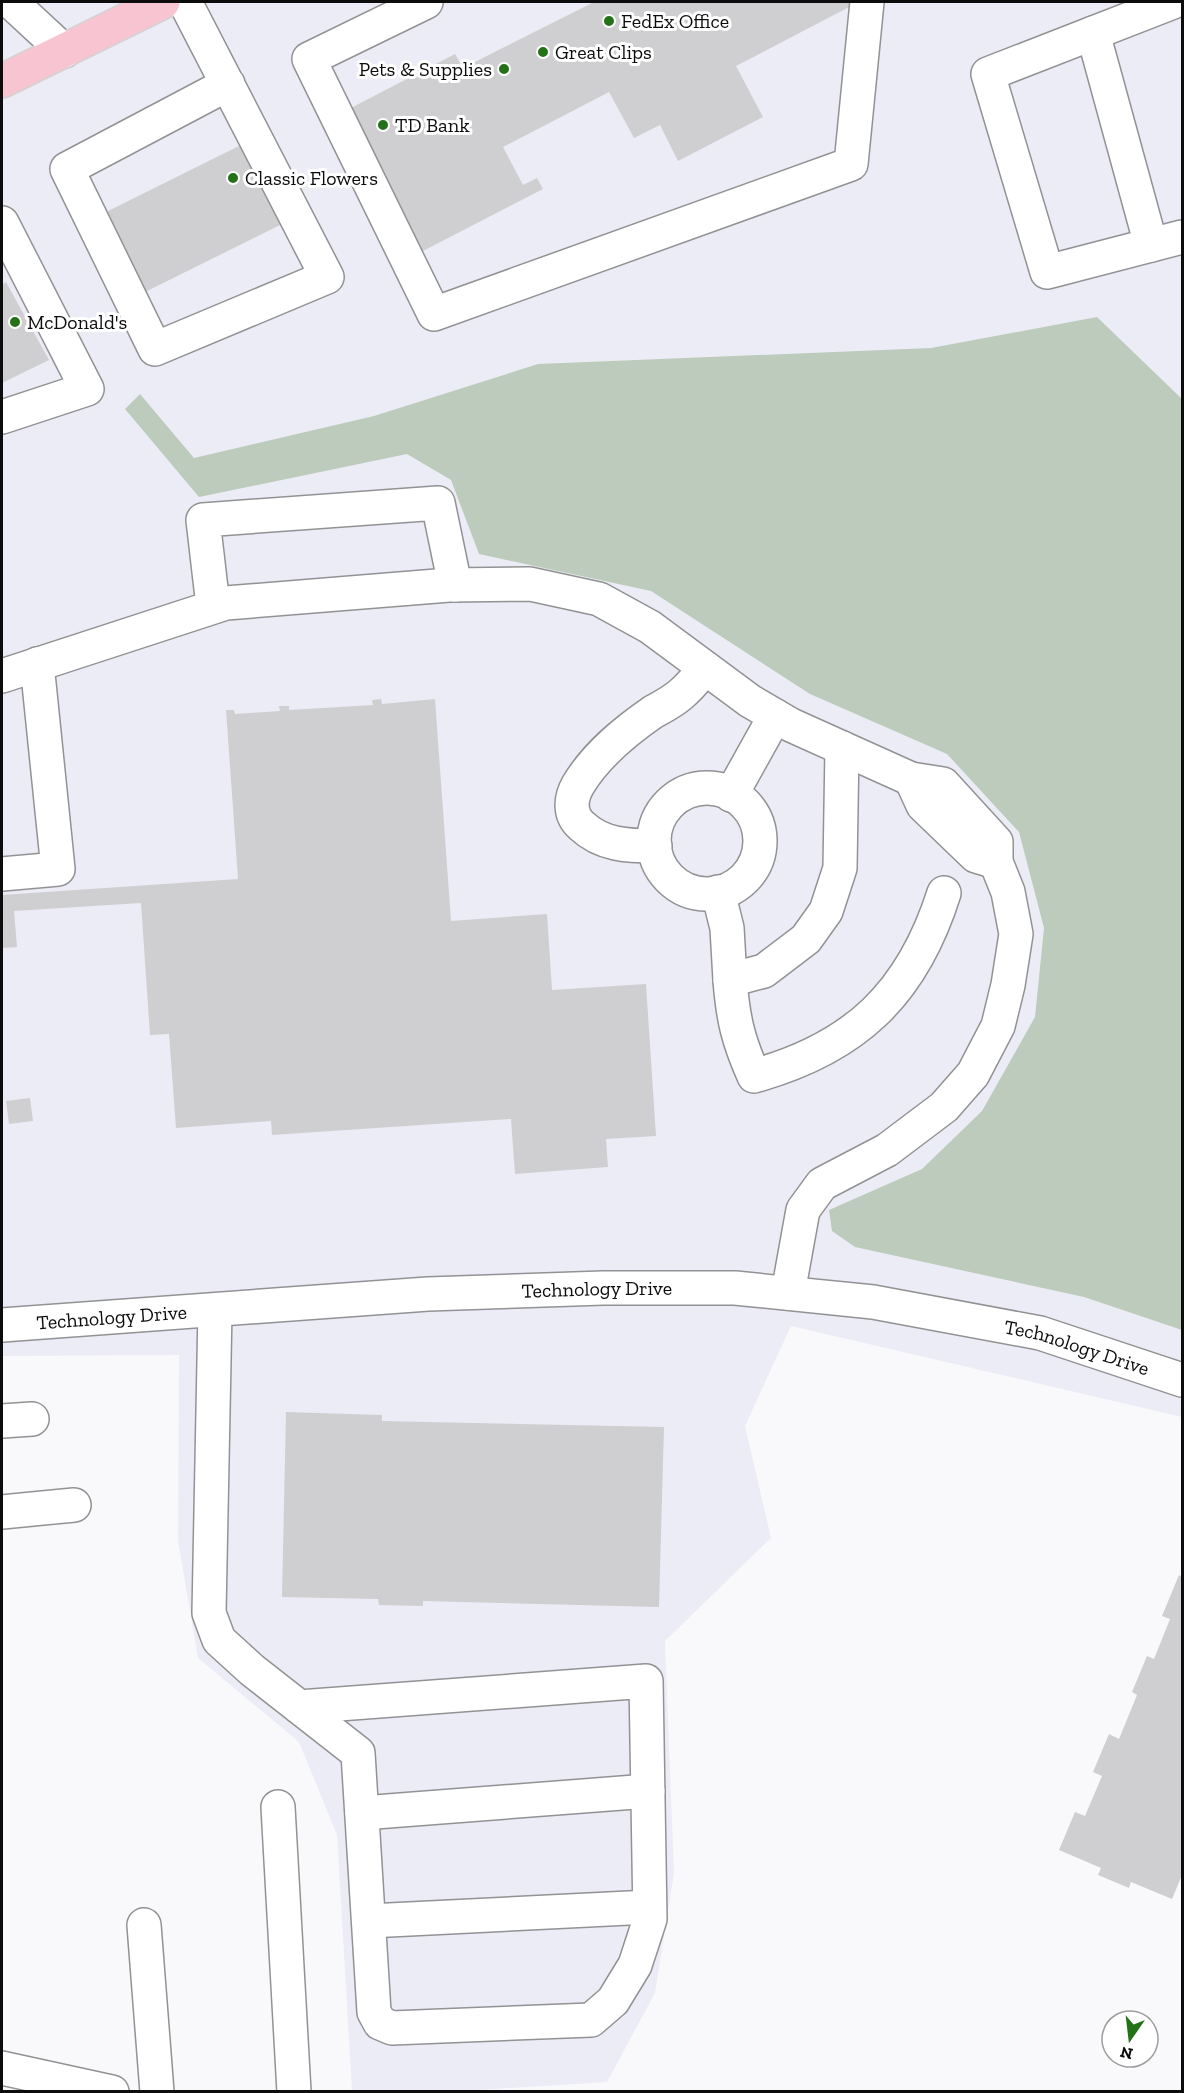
<svg xmlns="http://www.w3.org/2000/svg" width="1184" height="2093" viewBox="0 0 1184 2093" font-family="'Zilla Slab',serif">
<style>
.built{fill:#ececf6}
.green{fill:#bdcbbc}
.building{fill:#cfced1}
.lines{fill:none;stroke-linecap:round;stroke-linejoin:round}
.minor-casing{stroke:#929294;stroke-width:36}
.major-casing{stroke:#d3d3d3;stroke-width:36}
.minor{stroke:#fff;stroke-width:33}
.major{stroke:#f8c4d1;stroke-width:33}
.poi-dot{fill:#247218;stroke:#fff;stroke-width:2}
.labels{text-anchor:middle;dominant-baseline:central;stroke-width:6;stroke-linejoin:round;paint-order:stroke}
.poi-label{font-size:20px;fill:#0c0c0d;stroke:#fff;text-anchor:start}
.street-label{font-size:20px;fill:#0c0c0d;stroke:#fff}
</style>
<rect width="100%" height="100%" fill="#f9f9fc"/>
<polygon class="built" points="2,2 1182,2 1182,1417 791,1326 745,1426 771,1538 665,1641 674,1873 655,1993 607,2082 463,2091 352,2091 337,1835 299,1742 198,1658 178,1541 179,1355 2,1356"/>
<polygon class="green" points="1097,317 1182,399 1182,1330 1084,1297 855,1247 832,1231 829,1210 922,1169 982,1111 1035,1017 1044,928 1019,832 947,754 810,694 651,591 479,554 451,480 407,454 199,497 125,409 140,394 194,458 374,416 538,364 931,348"/>
<g class="building">
<polygon points="594,2 851,2 853,5 736,66 763,117 678,161 660,125 634,138 609,92 503,147 523,185 537,178 543,189 421,252 347,110 455,54 463,68"/>
<polygon points="249,141 284,223 135,297 100,215"/>
<polygon points="6,282 49,360 2,383 2,285"/>
<polygon points="381,699 382,704 435,699 451,921 547,914 552,990 646,984 656,1136 606,1139 608,1167 515,1174 511,1119 272,1135 271,1121 176,1128 169,1034 150,1035 141,903 14,911 17,947 2,948 2,895 238,879 226,710 234,710 235,714 280,711 279,706 289,706 289,710 373,705 372,700"/>
<polygon points="30,1098 33,1121 9,1124 6,1101"/>
<polygon points="286,1412 382,1415 382,1421 664,1427 659,1607 423,1601 423,1606 379,1605 378,1599 282,1597"/>
<polygon points="1179,1575 1182,1577 1182,1857 1181,1861 1182,1861 1182,1875 1172,1899 1131,1882 1129,1888 1098,1875 1101,1868 1059,1850 1075,1812 1085,1816 1102,1776 1093,1772 1109,1734 1119,1739 1137,1695 1132,1692 1147,1656 1154,1659 1170,1619 1162,1616"/>
</g>
<g class="lines">
<g class="minor-casing">
<g id="minor">
<polyline points="11,2 64,51"/>
<polyline points="185,2 327,277 155,349 67,169 228,84"/>
<polyline points="426,2 309,59 434,314 851,164 867,2"/>
<polyline points="1173,2 988,74 1047,272 1182,237"/>
<polyline points="1093,33 1151,245"/>
<polyline points="2,223 87,389 2,417"/>
<polyline points="213,606 203,520 438,503 455,585"/>
<polyline points="2,676 226,603 449,585 530,584 599,599 650,627 750,701 791,725 911,779 943,784 996,842 996,862 1008,892 1016,934 1008,985 998,1026 973,1074 944,1107 887,1150 822,1184 803,1210 788,1293"/>
<path d="M842 748 840 868 826 911 806 939 764 971 730 980C733 1019 738 1040 754 1076 855 1048 912 994 944 893"/>
<polyline points="911,779 923,805 976,856 996,862"/>
<circle cx="707" cy="841" r="53"/>
<polyline points="731,795 775,716"/>
<path d="M655 846C628 846 602 845 582 826 569 815 570 799 578 785 596 755 624 732 653 712 662 707 672 702 680 695 690 687 697 678 705 668"/>
<polyline points="2,874 58,869 37,664"/>
<polyline points="718,892 727,928 730,980"/>
<polyline points="215,1310 209,1613 219,1640 252,1670 358,1753 374,2012 380,2023 392,2028 591,2020 613,2001 635,1965 650,1919 646,1681 299,1707"/>
<path id="s1" d="M2 1325 428 1294 603 1288H735L873 1302 1040 1333 1182 1380"/>
<polyline points="2,1421 32,1419"/>
<polyline points="2,1512 74,1505"/>
<polyline points="278,1807 294,2092"/>
<polyline points="362,1813 648,1791"/>
<polyline points="369,1921 649,1907"/>
<polyline points="144,1925 157,2092"/>
<polyline points="2,2068 112,2092"/>
</g>
</g>
<g class="major-casing">
<polyline id="major" points="2,81 163,2"/>
</g>
<use href="#minor" class="minor"/>
<use href="#major" class="major"/>
</g>
<g class="poi-dot">
<circle cx="609" cy="21" r="6"/>
<circle cx="543" cy="52" r="6"/>
<circle cx="504" cy="69" r="6"/>
<circle cx="383" cy="125" r="6"/>
<circle cx="233" cy="178" r="6"/>
<circle cx="15" cy="322" r="6"/>
</g>
<g class="labels">
<g class="poi-label">
<text x="621" y="21">FedEx Office</text>
<text x="555" y="52">Great Clips</text>
<text x="492" y="69" text-anchor="end">Pets &amp; Supplies</text>
<text x="395" y="125">TD Bank</text>
<text x="245" y="178">Classic Flowers</text>
<text x="27" y="322">McDonald's</text>
</g>
<g class="street-label">
<text stroke="none"><textPath href="#s1" startOffset="596">Technology Drive</textPath></text>
<text stroke="none"><textPath href="#s1" startOffset="110">Technology Drive</textPath></text>
<text stroke="none"><textPath href="#s1" startOffset="1082">Technology Drive</textPath></text>
</g>
</g>
<rect width="1184" height="2093" fill="none" stroke="#0c0c0d" stroke-width="6"/>
<g transform="translate(1130 2039) rotate(194)"><circle r="28" fill="#ffffff" stroke="#9e9e9e" stroke-width="1.5"/>
<path d="M0-4.5L10 22L0 15L-10 22Z" fill="#247218"/>
<text y="-9" font-size="16" font-weight="bold" text-anchor="middle" fill="#0c0c0d">N</text>
</g>
</svg>
